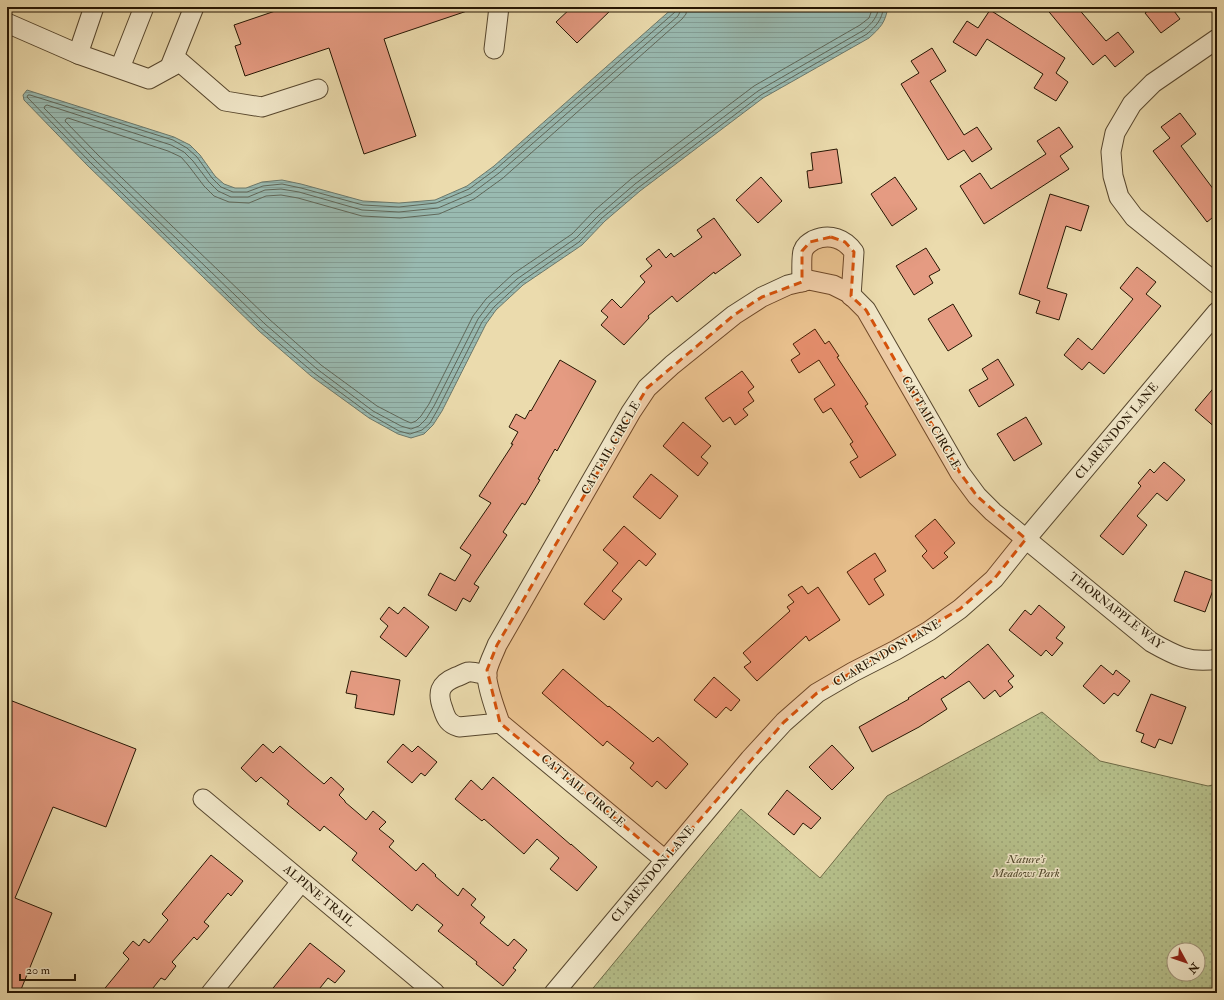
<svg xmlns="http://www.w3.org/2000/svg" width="1224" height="1000" viewBox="0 0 1224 1000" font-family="'IM FELL Double Pica',serif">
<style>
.park{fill:url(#park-dots);stroke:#6e6b47;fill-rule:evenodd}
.water{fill:url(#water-rules);stroke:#6b786b}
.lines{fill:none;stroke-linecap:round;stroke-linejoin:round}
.shore{stroke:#60685a;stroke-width:1}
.building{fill:#e59b82;stroke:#261603}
.street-casing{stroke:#57472e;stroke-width:21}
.street{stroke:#f2e8ca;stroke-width:19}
.marked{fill:#d5520b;fill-opacity:0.2;stroke:#d5520b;stroke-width:3;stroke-dasharray:8 5;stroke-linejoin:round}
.labels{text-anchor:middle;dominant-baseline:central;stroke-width:3;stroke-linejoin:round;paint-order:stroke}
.street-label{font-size:12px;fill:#261603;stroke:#f2e8ca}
.park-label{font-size:12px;font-style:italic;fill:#51492c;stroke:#f2e8ca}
</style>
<defs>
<pattern id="park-dots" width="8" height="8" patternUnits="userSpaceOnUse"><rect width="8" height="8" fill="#b6c08b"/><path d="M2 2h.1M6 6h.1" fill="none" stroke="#9ca476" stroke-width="1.8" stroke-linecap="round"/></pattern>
<pattern id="water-rules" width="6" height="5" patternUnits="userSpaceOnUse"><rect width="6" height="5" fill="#99bab1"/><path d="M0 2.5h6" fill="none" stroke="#849f97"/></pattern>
</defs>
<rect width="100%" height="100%" fill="#ebdbad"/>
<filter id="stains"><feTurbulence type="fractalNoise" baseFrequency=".005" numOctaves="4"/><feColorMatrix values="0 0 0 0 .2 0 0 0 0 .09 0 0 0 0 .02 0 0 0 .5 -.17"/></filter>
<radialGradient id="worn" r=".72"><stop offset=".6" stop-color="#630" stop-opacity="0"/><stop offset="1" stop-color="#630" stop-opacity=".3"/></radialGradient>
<path class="park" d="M1042 712 1100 761 1208 786 1217 784V993H589L741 809 820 878 887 796ZM1174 950H1198V974H1174Z"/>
<path class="water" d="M674 7H888C885 23 881 27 869 38L763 98 640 191 605 221 582 245 523 285 496 310 486 324 442 411 433 425 424 434 411 438 398 434 369 418 311 376 259 331 88 166 24 100 23 95 27 90 174 137 190 145 200 155 215 176 224 184 235 188H246L262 182 282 180 301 184 363 201 399 203 435 200 467 186 494 166Z"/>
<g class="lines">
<g class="shore">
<path d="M676 7 675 12 496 169 469 189 436 203 399 207 363 205 301 188 282 184 263 186 247 192H233L221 187 212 178 197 157 187 148 173 140 30 95H28L27 97 91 163 261 328 314 373 371 415 399 431 410 434 422 430 430 423 438 409 482 322 494 307 521 282 579 242 602 218 638 188 761 95 867 34C877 25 881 21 884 7"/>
<path d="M681 7 680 12 678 16 499 173 471 194 438 208 399 212 362 210 299 192 281 189 265 190 248 197H231L218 191 209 182 193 161 184 152 171 145 47 105 45 106 44 108 94 159 265 324 317 369 373 411 401 426 411 429 419 426 426 419 434 406 478 319 490 303 517 279 576 238 599 215 635 184 758 91 864 30C872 23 877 18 879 7"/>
<polyline points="687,7 686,14 682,19 503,178 474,199 439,214 400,218 362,216 298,198 281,195 266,196 249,203 229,202 214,196 204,186 188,165 181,157 168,151 68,118 66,119 65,121 98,155 269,319 321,365 377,406 404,420 411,423 416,421 421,416 429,404 473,316 486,299 513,274 572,234 595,210 631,179 754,86 860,25 869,18 873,7"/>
</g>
</g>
<g class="building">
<polygon points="287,7 470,7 470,10 384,39 416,136 364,154 329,48 245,76 235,46 241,44 234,25"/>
<polygon points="572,7 614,7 577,43 556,22"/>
<polygon points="1045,7 1077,7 1106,41 1118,32 1134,52 1115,67 1105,55 1093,65"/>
<polygon points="1153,7 1171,7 1180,19 1161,33 1145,13"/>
<polygon points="990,10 1065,58 1056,73 1068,82 1056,101 1034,88 1043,74 987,39 976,56 953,42 967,21 978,28"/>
<polygon points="932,48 946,71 930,81 964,135 977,127 992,149 972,162 964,150 948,160 901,84 919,73 911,61"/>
<polygon points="1180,113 1196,134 1181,146 1217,194 1217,214 1207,222 1153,151 1170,138 1161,127"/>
<polygon points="1059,127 1073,147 1060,156 1069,169 984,224 960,186 980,173 991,189 1046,154 1037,141"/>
<polygon points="837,149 842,183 809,188 807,171 813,170 811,153"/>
<polygon points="761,177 782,201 758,223 736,200"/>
<polygon points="895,177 917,209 892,226 871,194"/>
<polygon points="1050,194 1089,206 1081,231 1066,226 1047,288 1067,294 1059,320 1036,313 1040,301 1019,294"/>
<polygon points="714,218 741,255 715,274 714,272 677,302 672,296 648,316 649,318 624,345 601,325 608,317 601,311 612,299 621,308 645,282 640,276 652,266 646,259 659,249 666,258 671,253 674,257 702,237 697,230"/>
<polygon points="926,248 940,270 929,276 933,283 914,295 896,266"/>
<polygon points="1137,267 1156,282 1146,294 1161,306 1104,374 1089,362 1082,370 1064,355 1078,338 1092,350 1133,299 1120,288"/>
<polygon points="953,304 972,336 948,351 928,319"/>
<polygon points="815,329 825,344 829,341 839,356 837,357 868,404 865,406 896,455 860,478 850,462 858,457 850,444 853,442 831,408 823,413 814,399 835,385 819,360 799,373 791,360 800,354 793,344"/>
<polygon points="998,359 1014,385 979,407 969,390 988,379 982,369"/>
<polygon points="560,360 596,381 557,451 555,449 538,479 540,480 525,505 522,503 503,532 507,535 474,584 479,587 470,602 463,598 456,611 428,595 440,573 455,581 471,555 460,548 491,503 479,496 513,444 511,444 518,432 509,427 516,414 525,419 530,410 531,411"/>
<polygon points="742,371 754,387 748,392 754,401 743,409 748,415 735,425 730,417 723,422 705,398"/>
<polygon points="1217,384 1217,429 1195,410"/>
<polygon points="1026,417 1042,444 1014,461 997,434"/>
<polygon points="683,422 711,446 701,457 708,463 698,476 663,446"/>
<polygon points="1164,462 1185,480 1167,501 1157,493 1137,516 1147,525 1123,555 1100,536 1141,486 1138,483 1150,469 1154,473"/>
<polygon points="651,474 678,496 660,519 633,497"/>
<polygon points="935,519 955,543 944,553 948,557 933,569 922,556 927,551 915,536"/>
<polygon points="624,526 656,554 646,566 639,560 612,591 622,599 604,620 584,604 618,563 603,550"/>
<polygon points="875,553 886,571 874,579 884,595 869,605 847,572"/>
<polygon points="1185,571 1216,582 1205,612 1174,601"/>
<polygon points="802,586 808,594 818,587 840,620 809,641 806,636 757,681 744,667 751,662 743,653 790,611 787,607 794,602 788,595"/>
<polygon points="1039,605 1065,627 1056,638 1063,643 1052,656 1046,650 1041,656 1009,630 1025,610 1031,615"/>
<polygon points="389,607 398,614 404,607 429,627 406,657 380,637 388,626 380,619"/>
<polygon points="988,644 1014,676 1008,681 1013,687 1000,697 995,690 984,699 969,681 941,699 947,709 919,727 872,752 859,727 909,699 908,698 943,676 945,679"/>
<polygon points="1101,665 1113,675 1116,670 1130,681 1118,696 1114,693 1104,704 1083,686"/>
<polygon points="563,669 608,707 609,706 653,742 658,737 688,764 666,789 657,781 652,787 630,768 634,763 607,741 603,746 542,693"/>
<polygon points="351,671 400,680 394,715 355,708 357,695 346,693"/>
<polygon points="714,677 740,700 731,711 726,707 716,718 694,700"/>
<polygon points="1151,694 1186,707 1172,744 1159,739 1155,748 1141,742 1144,734 1136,731"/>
<polygon points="7,699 136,749 106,827 53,807 15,898 52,913 20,992 7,987"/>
<polygon points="263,744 273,753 280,746 312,774 324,784 331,777 344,789 339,795 345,801 345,802 366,820 373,811 386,822 379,829 394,841 389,847 416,871 423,863 436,875 435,876 458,896 463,888 476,899 471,905 485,917 480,923 508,946 514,939 527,950 513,968 516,970 503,986 476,964 477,962 438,931 443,925 417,904 412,911 352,860 357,853 324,826 320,831 287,804 289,801 261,777 256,782 241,768"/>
<polygon points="403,744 412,752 418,746 437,762 425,776 421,773 412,783 387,762"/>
<polygon points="832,745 854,768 832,790 809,767"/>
<polygon points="493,777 571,845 571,844 597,867 577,891 550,869 559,858 537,839 524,854 484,819 482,821 455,799 471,780 482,790"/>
<polygon points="787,790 821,818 811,829 803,823 794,835 768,814"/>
<polygon points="211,855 243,881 231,896 228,893 204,922 209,926 197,940 194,937 172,962 176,966 165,980 161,978 149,993 101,993 129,959 123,953 133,941 139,946 144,939 149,943 168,920 162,914"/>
<polygon points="310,943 345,971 335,983 328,978 316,993 269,993"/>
</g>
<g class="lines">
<g class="street-casing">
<g id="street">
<polyline points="7,23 78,54 149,79 180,62 225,101 262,107 318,89"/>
<polyline points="1217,39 1153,83 1132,104 1115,133 1111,152 1113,176 1119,197 1134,217 1217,284"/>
<polyline points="494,49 499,7"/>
<polyline points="78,54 94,7"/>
<polyline points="170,67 194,7"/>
<polyline points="120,68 144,7"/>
<path d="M802 282C802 275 801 256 803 251 805 245 809 243 814 240 830 233 845 239 854 252L851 296"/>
<path d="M487 675C481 674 473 671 468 672 464 673 460 676 456 677 439 684 437 693 443 709 446 719 449 724 459 727L500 723"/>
<polyline points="203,799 435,993"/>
<path d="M665 860 500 723C496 712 485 681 487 671 489 662 494 653 497 645L631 412 647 388 672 365 734 315 762 297 788 285 809 280 833 285 849 293 866 310 960 473 977 496 993 512 1151 642C1174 655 1190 664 1217 659"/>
<polyline points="211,993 301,882"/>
<polyline points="554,993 750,759 784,722 817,693 853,672 896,650 929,631 960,609 994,579 1026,539 1217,312"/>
</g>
</g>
<use href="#street" class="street"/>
</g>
<path class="marked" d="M831 237 845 242 854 252 851 296 866 310 960 473 977 496 1026 539 994 579 960 609 817 693 784 722 665 860 500 723 487 670 497 645 647 388 734 315 762 297 802 282V251L810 242Z"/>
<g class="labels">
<g class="street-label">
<text transform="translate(931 423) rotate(60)">CATTAIL CIRCLE</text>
<text transform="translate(1117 431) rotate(-50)">CLARENDON LANE</text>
<text transform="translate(611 448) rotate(-60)">CATTAIL CIRCLE</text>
<text transform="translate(1116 611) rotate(38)">THORNAPPLE WAY</text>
<text transform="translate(887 653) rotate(-30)">CLARENDON LANE</text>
<text transform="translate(583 791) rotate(40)">CATTAIL CIRCLE</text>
<text transform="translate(653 874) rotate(-50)">CLARENDON LANE</text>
<text transform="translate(319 896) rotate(40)">ALPINE TRAIL</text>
</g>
<g class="park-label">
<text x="1026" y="859">Nature's<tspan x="1026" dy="14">Meadows Park</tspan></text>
</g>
</g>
<rect width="1224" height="1000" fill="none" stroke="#ebdbad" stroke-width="24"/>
<rect x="8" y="8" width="1208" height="984" fill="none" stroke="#261603" stroke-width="2"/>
<rect x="12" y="12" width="1200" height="976" fill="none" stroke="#261603"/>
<g transform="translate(1186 962) rotate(130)"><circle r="19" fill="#f2e8ca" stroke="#a0947a"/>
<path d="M0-3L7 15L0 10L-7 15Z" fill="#8f2418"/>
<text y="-6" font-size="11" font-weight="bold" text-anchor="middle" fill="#261603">N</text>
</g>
<path d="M20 974v6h55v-6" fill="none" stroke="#261603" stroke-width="2"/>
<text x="26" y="974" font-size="12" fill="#261603" stroke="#f2e8ca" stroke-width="3" paint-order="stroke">20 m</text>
<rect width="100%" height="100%" filter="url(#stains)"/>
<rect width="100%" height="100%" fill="url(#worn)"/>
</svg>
